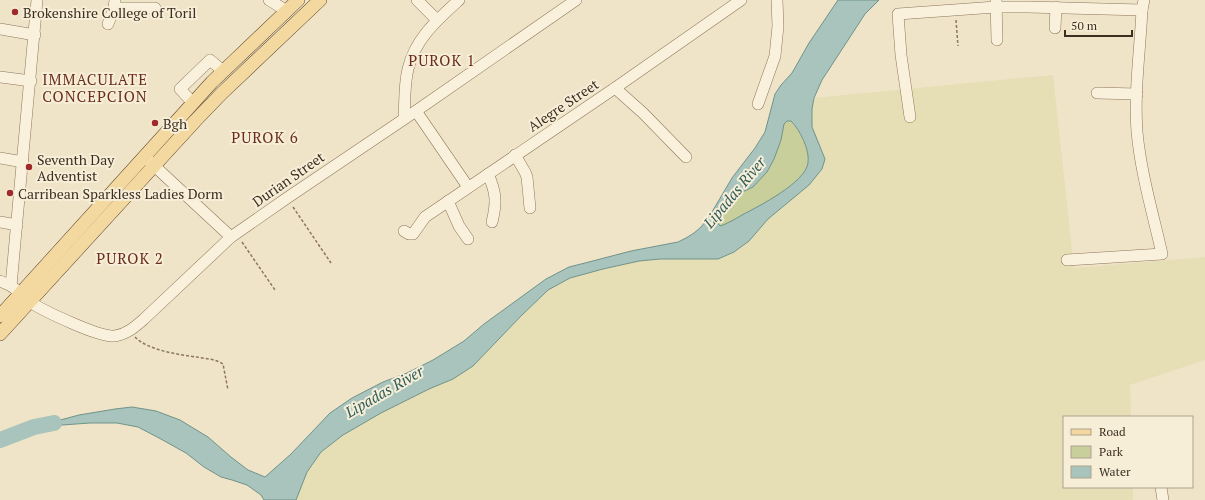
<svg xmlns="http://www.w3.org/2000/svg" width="1205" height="500" viewBox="0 0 1205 500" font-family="'PT Serif',serif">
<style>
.farmland{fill:#e6deb5}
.green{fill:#c9cf9b}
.water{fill:#a9c4bc;stroke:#6f938a;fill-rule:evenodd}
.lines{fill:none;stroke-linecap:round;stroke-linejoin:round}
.river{stroke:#a9c4bc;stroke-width:16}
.minor-casing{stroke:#8d765c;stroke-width:12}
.major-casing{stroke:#5b4430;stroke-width:14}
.path{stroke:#8d765c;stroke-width:1.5;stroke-dasharray:3 2;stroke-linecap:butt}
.minor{stroke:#faf1dc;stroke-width:11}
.major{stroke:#f3d9a0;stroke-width:13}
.poi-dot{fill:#9e2a2b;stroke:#f7eed8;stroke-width:1.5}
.labels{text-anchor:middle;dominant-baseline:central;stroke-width:4;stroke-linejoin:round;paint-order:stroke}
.poi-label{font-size:14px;fill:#3d2e20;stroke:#f7eed8;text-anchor:start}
.street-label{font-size:14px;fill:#3d2e20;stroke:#f7eed8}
.neighbourhood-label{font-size:15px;letter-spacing:1px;fill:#6b2e1e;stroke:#f7eed8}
.water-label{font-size:15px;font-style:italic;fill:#2f5d5a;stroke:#f7eed8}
</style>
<rect width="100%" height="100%" fill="#f0e4c8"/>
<polygon class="farmland" points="1053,75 1074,268 1205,257 1205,360 1130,385 1131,417 1064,417 1064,487 1133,487 1133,500 296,500 307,472 321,452 343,435 381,413 429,389 453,379 473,366 521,316 548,290 570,278 603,269 639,261 660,259 757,232 768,219 809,185 825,159 812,127 812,109 814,98"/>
<path class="green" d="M787 121H791C800 130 810 150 808 163 805 183 761 205 745 214 737 218 729 223 720 226L717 222 727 204 734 196 753 187 777 149 781 140 784 124Z"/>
<path class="water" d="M838 0H879L865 14 822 80 814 98 812 109V127L825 159 822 169 809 185 768 219 749 241 734 252 718 259H660L639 261 603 269 570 278 548 290 521 316 473 366 453 379 429 389 381 413 343 435 321 452 307 472 296 500H264L261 495 247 485 232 480 221 477 204 467 186 453 159 438 138 427 117 423H90L34 427 79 415 115 409 132 407 156 411 180 420 208 437 231 457 248 470 265 477 291 454 330 413 352 398 383 382 407 373 433 360 464 341 484 324 546 279 569 267 585 263 631 251 678 242 686 238 694 233 701 227 709 217 732 178 755 148 765 132 775 94 781 85 792 73 809 43ZM787 121H791C800 130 810 150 808 163 805 183 759 206 742 215 735 219 727 224 720 226L717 222 727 204 734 196 753 187 767 172 774 159 781 140 784 124Z"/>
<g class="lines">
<polyline class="river" points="0,440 34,427 54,423"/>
<g class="minor-casing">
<g id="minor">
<polyline points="269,0 287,11"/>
<polyline points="417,0 437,20"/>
<polyline points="996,1 997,40"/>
<polyline points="114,8 155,8"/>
<polyline points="108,24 114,8 115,0"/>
<polyline points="1055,28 1056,7"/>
<polyline points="0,29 35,35"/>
<polyline points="0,77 31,81"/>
<polyline points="615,88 643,113 686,157"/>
<polyline points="1097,93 1137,94"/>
<polyline points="193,103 180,89 210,60 223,71"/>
<polyline points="758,104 775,56 778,26 777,0"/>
<polyline points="416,111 468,187"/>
<polyline points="910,117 901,55 898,14 996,7 1028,7 1142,10"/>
<path d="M404 119C405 103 404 85 408 69 415 39 437 20 459 0"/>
<polyline points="515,155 525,172 527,177 530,208"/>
<polyline points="0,158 23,162"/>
<polyline points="148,160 231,237"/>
<path d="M488 174C496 192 497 202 492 222"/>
<polyline points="448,201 459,226 468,239"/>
<polyline points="0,222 17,225"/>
<polyline points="404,231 409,234 413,234 425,217 615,88 741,0"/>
<path d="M1067 260 1162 254C1153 214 1141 174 1137 132 1134 92 1140 51 1142 10L1144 0"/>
<path d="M0 281C4 283 8 284 11 286 18 290 23 297 30 302 44 311 100 338 115 336 127 334 135 327 144 319L231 237 287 198 416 111 576 0"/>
<polyline points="11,286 37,0"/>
<polyline points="1161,487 1163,500"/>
</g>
</g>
<g class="major-casing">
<g id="major">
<polyline points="0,316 212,82 298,0"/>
<polyline points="0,334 195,121 222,93 320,0"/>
</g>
</g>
<g class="path">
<polyline points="956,20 958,46"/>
<polyline points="293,207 331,263"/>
<polyline points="242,242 275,290"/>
<path d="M135 337C147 350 180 355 197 357 206 359 216 359 223 364L228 390"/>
</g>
<use href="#minor" class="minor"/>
<use href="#major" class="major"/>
</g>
<g class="poi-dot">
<circle cx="15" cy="12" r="4"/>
<circle cx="155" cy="123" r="4"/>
<circle cx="29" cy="167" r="4"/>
<circle cx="10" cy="193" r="4"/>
</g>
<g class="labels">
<g class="poi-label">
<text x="23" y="12">Brokenshire College of Toril</text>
<text x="163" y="123">Bgh</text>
<text x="37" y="159">Seventh Day<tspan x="37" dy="16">Adventist</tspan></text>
<text x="18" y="193">Carribean Sparkless Ladies Dorm</text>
</g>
<g class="street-label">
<text transform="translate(563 105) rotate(-34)">Alegre Street</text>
<text transform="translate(288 179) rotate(-35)">Durian Street</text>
</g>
<g class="neighbourhood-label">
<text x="442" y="60">PUROK 1</text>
<text x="95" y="79">IMMACULATE<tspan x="95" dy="17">CONCEPCION</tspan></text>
<text x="265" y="137">PUROK 6</text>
<text x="130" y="258">PUROK 2</text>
</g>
<g class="water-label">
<text transform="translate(734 192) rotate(-50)">Lipadas River</text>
<text transform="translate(384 391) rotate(-30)">Lipadas River</text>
</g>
</g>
<rect x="1063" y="416" width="130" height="72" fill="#f7eed8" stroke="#ada18e"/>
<rect x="1071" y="429" width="20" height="6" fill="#f3d9a0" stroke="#ada18e"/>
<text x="1099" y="436" font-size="12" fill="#3d2e20">Road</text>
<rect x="1071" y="446" width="20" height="12" fill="#c9cf9b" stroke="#ada18e"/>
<text x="1099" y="456" font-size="12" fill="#3d2e20">Park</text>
<rect x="1071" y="466" width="20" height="12" fill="#a9c4bc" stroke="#ada18e"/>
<text x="1099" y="476" font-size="12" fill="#3d2e20">Water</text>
<path d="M1065 30v6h67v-6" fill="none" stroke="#3d2e20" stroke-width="2"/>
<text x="1071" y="30" font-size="12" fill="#3d2e20" stroke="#f7eed8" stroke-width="3" paint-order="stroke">50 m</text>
</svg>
